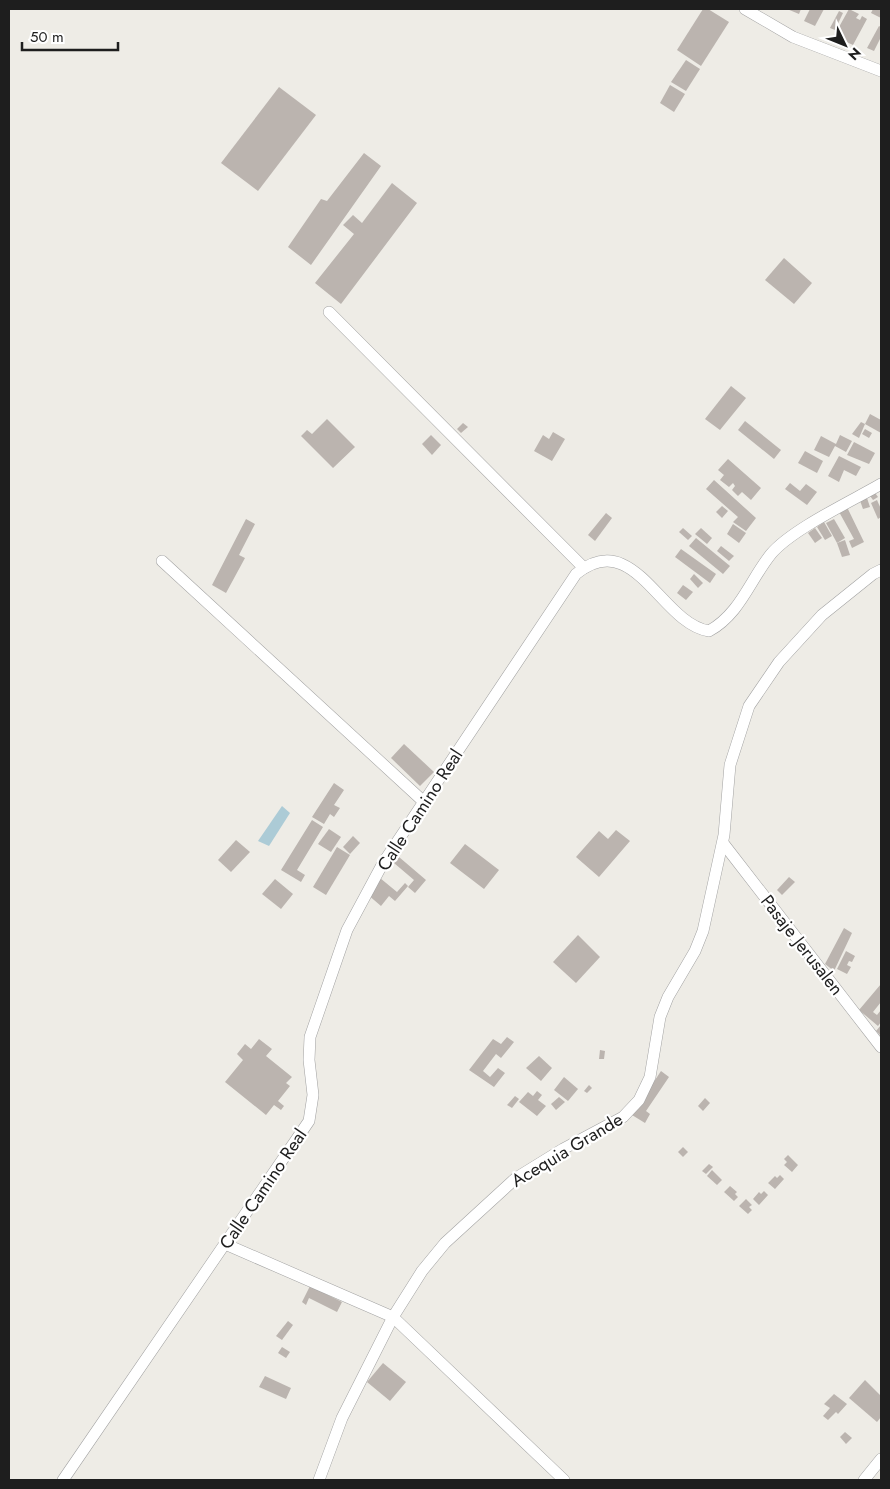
<svg xmlns="http://www.w3.org/2000/svg" width="890" height="1489" viewBox="0 0 890 1489" font-family="Jost,sans-serif">
<style>
.water{fill:#accbd6}
.building{fill:#bbb4af}
.lines{fill:none;stroke-linecap:round;stroke-linejoin:round}
.street-casing{stroke:#a2a2a2;stroke-width:12}
.street{stroke:#fff;stroke-width:11}
.labels{text-anchor:middle;dominant-baseline:central;stroke-width:4.5;stroke-linejoin:round;paint-order:stroke}
.street-label{font-size:18px;fill:#1e1e1e;stroke:#fff}
</style>
<rect width="100%" height="100%" fill="#eeece6"/>
<polygon class="water" points="282,806 290,813 269,846 258,841"/>
<g class="building">
<polygon points="703,9 708,9 729,22 701,66 677,50"/>
<polygon points="787,9 801,9 799,14"/>
<polygon points="810,9 824,9 815,26 804,21"/>
<polygon points="849,9 859,14 856,18 860,20 862,16 867,19 853,45 834,36"/>
<polygon points="873,9 881,9 881,18 871,13"/>
<polygon points="839,11 843,13 835,30 830,28"/>
<polygon points="879,26 881,27 881,37 874,51 867,48"/>
<polygon points="686,60 700,69 686,91 671,82"/>
<polygon points="670,85 685,94 674,112 660,103"/>
<polygon points="279,87 316,115 258,191 221,163"/>
<polygon points="364,153 381,166 311,265 288,247 321,199 327,201"/>
<polygon points="392,183 417,203 341,304 315,283 354,234 343,225 353,215 362,223"/>
<polygon points="784,258 812,283 794,304 765,280"/>
<polygon points="731,386 746,398 720,430 705,419"/>
<polygon points="870,414 881,420 881,433 865,424"/>
<polygon points="327,419 355,447 333,468 301,436 307,430 312,434"/>
<polygon points="745,421 781,450 774,459 738,430"/>
<polygon points="861,422 865,424 859,438 852,434"/>
<polygon points="463,423 468,427 461,433 457,429"/>
<polygon points="865,429 872,433 869,438 862,434"/>
<polygon points="553,432 565,439 552,461 534,451 543,435 549,439"/>
<polygon points="431,435 441,445 432,455 422,444"/>
<polygon points="840,435 852,441 846,452 835,446 829,457 814,450 821,436 836,444"/>
<polygon points="854,442 875,453 869,464 847,455"/>
<polygon points="805,451 823,461 817,473 798,463"/>
<polygon points="839,456 861,467 856,476 844,470 839,482 828,476"/>
<polygon points="728,459 761,488 751,500 742,492 738,496 732,490 735,486 733,483 729,487 720,480 724,475 718,470"/>
<polygon points="714,480 756,518 746,531 733,522 738,517 706,489"/>
<polygon points="790,483 800,491 806,484 817,492 807,505 785,489"/>
<polygon points="873,490 878,497 873,500 868,493"/>
<polygon points="866,495 870,507 863,509 859,498"/>
<polygon points="877,500 881,509 881,517 878,519 871,503"/>
<polygon points="846,505 864,542 852,548 849,541 854,539 838,510"/>
<polygon points="722,506 728,511 722,518 716,512"/>
<polygon points="606,513 612,518 595,541 588,535"/>
<polygon points="246,519 255,524 239,555 245,558 226,593 212,585"/>
<polygon points="834,519 845,538 837,543 826,523"/>
<polygon points="824,522 832,536 825,540 817,527"/>
<polygon points="733,524 746,533 739,543 727,534"/>
<polygon points="683,528 692,536 688,540 679,532"/>
<polygon points="701,528 712,538 707,544 695,534"/>
<polygon points="815,528 822,538 815,543 808,533"/>
<polygon points="696,538 730,566 723,574 689,546"/>
<polygon points="845,540 850,555 842,557 837,543"/>
<polygon points="721,546 734,556 729,561 717,551"/>
<polygon points="681,549 716,574 710,583 675,557"/>
<polygon points="694,574 703,583 698,588 690,579"/>
<polygon points="683,585 693,592 686,600 677,593"/>
<polygon points="404,744 434,772 420,786 391,758"/>
<polygon points="334,783 344,790 334,805 340,808 334,817 330,814 324,824 312,817"/>
<polygon points="312,820 323,827 297,870 305,875 301,882 281,870"/>
<polygon points="329,829 341,837 331,852 318,844"/>
<polygon points="616,830 630,841 599,877 576,857 599,831 608,839"/>
<polygon points="353,836 360,843 350,854 343,847"/>
<polygon points="236,840 250,852 231,872 218,860"/>
<polygon points="465,844 499,870 484,889 450,863"/>
<polygon points="337,847 350,855 326,895 313,887"/>
<polygon points="399,857 426,880 415,893 408,887 414,880 394,863"/>
<polygon points="789,877 795,882 782,895 777,890"/>
<polygon points="380,878 397,892 405,883 408,886 395,901 389,896 381,906 367,894"/>
<polygon points="275,879 293,894 281,909 262,894"/>
<polygon points="844,928 852,933 834,971 825,964"/>
<polygon points="578,935 600,957 576,983 553,962"/>
<polygon points="846,951 855,956 852,962 849,961 847,965 851,967 847,974 837,969"/>
<polygon points="881,984 881,1002 873,1012 877,1015 881,1010 881,1022 878,1026 859,1010"/>
<polygon points="881,1025 881,1036 876,1031"/>
<polygon points="507,1037 514,1042 501,1058 496,1054 483,1071 490,1077 498,1068 505,1073 494,1087 469,1070 493,1039 501,1044"/>
<polygon points="259,1039 272,1049 266,1056 292,1077 286,1083 290,1086 278,1101 284,1106 281,1110 274,1105 266,1115 225,1082 243,1060 237,1054 245,1044 251,1049"/>
<polygon points="600,1050 605,1051 604,1059 599,1059"/>
<polygon points="539,1056 552,1068 541,1081 526,1068"/>
<polygon points="661,1071 669,1077 646,1111 650,1114 645,1123 632,1115"/>
<polygon points="564,1077 578,1089 568,1101 554,1090"/>
<polygon points="589,1085 592,1088 587,1093 584,1091"/>
<polygon points="537,1091 542,1095 538,1100 546,1106 537,1116 519,1102 528,1092 533,1096"/>
<polygon points="515,1096 519,1099 512,1108 507,1105"/>
<polygon points="559,1097 565,1102 556,1110 551,1104"/>
<polygon points="705,1098 710,1103 703,1111 698,1106"/>
<polygon points="683,1147 688,1152 683,1157 678,1152"/>
<polygon points="788,1155 798,1165 792,1172 784,1165 787,1162 784,1159"/>
<polygon points="709,1164 713,1167 706,1174 702,1171"/>
<polygon points="712,1170 722,1180 717,1185 707,1176"/>
<polygon points="780,1175 784,1179 775,1189 768,1183 775,1176 777,1178"/>
<polygon points="730,1186 737,1192 735,1194 738,1197 734,1201 724,1192"/>
<polygon points="764,1191 768,1195 759,1205 753,1199 759,1192 761,1194"/>
<polygon points="746,1199 752,1205 749,1207 752,1210 748,1214 739,1206"/>
<polygon points="310,1286 342,1302 337,1312 309,1298 306,1305 302,1302"/>
<polygon points="288,1321 293,1325 282,1340 276,1336"/>
<polygon points="282,1347 290,1352 286,1358 278,1353"/>
<polygon points="383,1363 406,1382 390,1401 367,1382"/>
<polygon points="265,1376 291,1388 286,1399 259,1387"/>
<polygon points="865,1380 881,1396 881,1417 877,1422 849,1398"/>
<polygon points="834,1394 847,1404 838,1414 836,1412 828,1420 823,1416 830,1408 824,1404"/>
<polygon points="845,1432 852,1438 846,1444 840,1437"/>
</g>
<g class="lines">
<g class="street-casing">
<g id="street">
<polyline points="745,9 793,37 881,71"/>
<polyline points="329,312 584,568"/>
<polyline points="162,561 424,802"/>
<polyline points="723,843 881,1047"/>
<polyline points="225,1244 393,1317 564,1480"/>
<path d="M63 1480 309 1121 313 1095 309 1060 310 1037 347 930 383 863 576 574C634 526 661 624 709 631 740 614 750 580 771 554 792 529 852 501 881 484"/>
<polyline points="319,1480 342,1418 393,1317 422,1271 445,1243 516,1178 563,1149 623,1117 639,1100 650,1077 660,1017 668,997 695,951 703,931 724,835 730,765 749,706 779,662 822,615 873,574 881,570"/>
<polyline points="864,1480 881,1459"/>
</g>
</g>
<use href="#street" class="street"/>
</g>
<g class="labels">
<g class="street-label">
<text transform="translate(420 810) rotate(-57)">Calle Camino Real</text>
<text transform="translate(802 945) rotate(52)">Pasaje Jerusalen</text>
<text transform="translate(567 1150) rotate(-31)">Acequia Grande</text>
<text transform="translate(263 1189) rotate(-56)">Calle Camino Real</text>
</g>
</g>
<rect width="890" height="1489" fill="none" stroke="#1e1e1e" stroke-width="20"/>
<g transform="translate(845 45) rotate(133)" stroke="#ffffff" stroke-width="4" paint-order="stroke">
<path d="M0-4L9 19L0 12L-9 19Z" fill="#1e1e1e"/>
<text y="-8" font-size="14" font-weight="bold" text-anchor="middle" fill="#1e1e1e">N</text>
</g>
<path d="M22 42v8h96v-8" fill="none" stroke="#1e1e1e" stroke-width="2.5"/>
<text x="30" y="42" font-size="15" fill="#1e1e1e" stroke="#ffffff" stroke-width="4" paint-order="stroke">50 m</text>
</svg>
